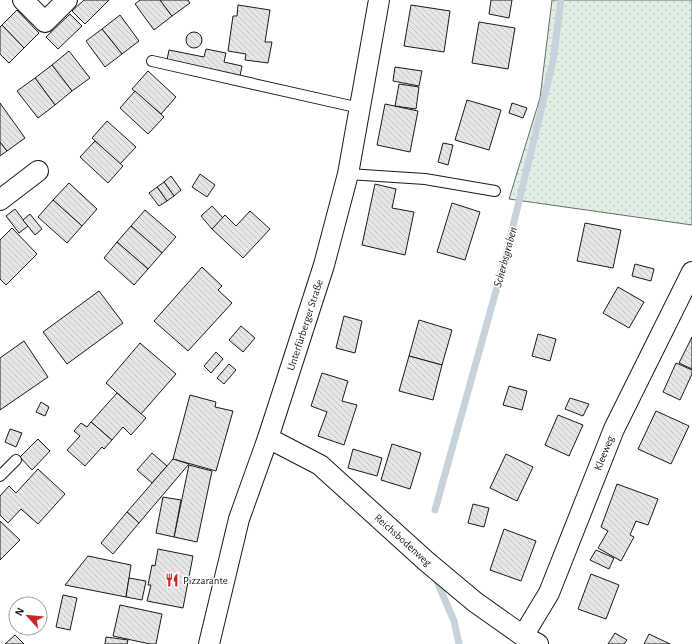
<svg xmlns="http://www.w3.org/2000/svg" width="692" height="644" viewBox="0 0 692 644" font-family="'Alegreya Sans',sans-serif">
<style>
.green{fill:url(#green-dots);stroke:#6a6a6a}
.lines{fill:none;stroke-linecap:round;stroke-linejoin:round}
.stream{stroke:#c6d2dc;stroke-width:7}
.building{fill:url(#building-back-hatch);stroke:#1a1a1a}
.lane-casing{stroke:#1a1a1a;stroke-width:12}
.street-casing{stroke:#1a1a1a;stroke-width:22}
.lane{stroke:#fff;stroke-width:10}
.street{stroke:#fff;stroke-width:20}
.labels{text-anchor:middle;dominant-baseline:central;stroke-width:3;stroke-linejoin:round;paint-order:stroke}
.street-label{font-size:11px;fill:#1a1a1a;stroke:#fff}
.poi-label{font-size:11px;fill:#1a1a1a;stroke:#fff;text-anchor:start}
.water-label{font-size:12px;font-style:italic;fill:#1a1a1a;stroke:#fff}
</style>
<defs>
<pattern id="green-dots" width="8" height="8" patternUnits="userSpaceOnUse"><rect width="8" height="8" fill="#e0efe3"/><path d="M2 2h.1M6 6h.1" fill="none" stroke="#c0ccc2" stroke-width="1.8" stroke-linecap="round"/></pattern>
<pattern id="building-back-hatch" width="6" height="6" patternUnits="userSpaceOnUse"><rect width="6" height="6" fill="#e6e6e6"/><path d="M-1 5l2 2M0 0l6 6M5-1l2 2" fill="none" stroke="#c5c5c5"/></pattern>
</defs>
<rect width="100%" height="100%" fill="#fff"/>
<polygon class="green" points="552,0 692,0 692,225 509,199 540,98"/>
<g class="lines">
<g class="stream">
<polyline points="435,510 506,255 553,61 561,0"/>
<polyline points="435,577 454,621 459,644"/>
</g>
</g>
<g class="building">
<polygon points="84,0 109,0 85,24 72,11"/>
<polygon points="140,0 160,0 172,16 154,30 135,4"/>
<polygon points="160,0 188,0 190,3 172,16"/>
<polygon points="491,0 512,0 509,18 489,14"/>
<polygon points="238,5 270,10 265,42 272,42 268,63 245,60 246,54 228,51 233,16 237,16"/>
<polygon points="411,5 450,11 444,52 404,46"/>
<polygon points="17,10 39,33 24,48 2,25"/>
<polygon points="70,14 82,26 58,49 46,37"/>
<polygon points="120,15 139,41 122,54 102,29"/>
<polygon points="479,22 515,28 508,69 472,63"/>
<polygon points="2,25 24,48 9,63 0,54 0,27"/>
<polygon points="102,29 122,54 105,67 86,41"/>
<circle cx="194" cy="40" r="8"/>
<polygon points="206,49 226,53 224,62 242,66 240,76 167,60 169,50 204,57"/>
<polygon points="69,51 90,78 72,91 52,65"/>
<polygon points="52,65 72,91 55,105 35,78"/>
<polygon points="395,67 422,71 419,86 393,81"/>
<polygon points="148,71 176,97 161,114 132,89"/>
<polygon points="35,78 55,105 38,118 17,91"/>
<polygon points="399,84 419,87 416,109 395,106"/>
<polygon points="135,91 164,117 148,134 120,108"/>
<polygon points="467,100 501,110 489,150 455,140"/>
<polygon points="0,103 25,138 7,151 0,142"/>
<polygon points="512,103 527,108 523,118 509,113"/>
<polygon points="385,104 418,111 410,152 377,145"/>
<polygon points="107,121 136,147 120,164 92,138"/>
<polygon points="95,141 123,166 108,183 80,157"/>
<polygon points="0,142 7,151 0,156"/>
<polygon points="443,143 453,145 448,165 438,162"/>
<polygon points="200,174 215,185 207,197 192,187"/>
<polygon points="171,176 181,190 174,196 164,182"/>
<polygon points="164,182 174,196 167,201 157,187"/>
<polygon points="69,183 97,209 82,226 53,200"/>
<polygon points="375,184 396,189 392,208 414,212 405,255 362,245"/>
<polygon points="157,187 167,201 159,206 149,193"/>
<polygon points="53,200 82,226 67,243 38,217"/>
<polygon points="452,203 480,212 465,260 437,252"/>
<polygon points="212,206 223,218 212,229 201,216"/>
<polygon points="15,209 28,226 19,233 6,216"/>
<polygon points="145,210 176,237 162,253 131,226"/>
<polygon points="250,211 270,229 243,258 212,229 225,215 236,226"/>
<polygon points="30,214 42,229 35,235 23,220"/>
<polygon points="585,223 621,230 613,268 577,261"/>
<polygon points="131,226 162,253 148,269 117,242"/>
<polygon points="12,228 37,254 6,285 0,279 0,240"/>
<polygon points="117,242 148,269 134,285 104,258"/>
<polygon points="635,264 654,269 651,281 632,276"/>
<polygon points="202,267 222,286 218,290 232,303 188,351 154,321"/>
<polygon points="618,287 644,302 629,328 603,313"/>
<polygon points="99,291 123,323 67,364 43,332"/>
<polygon points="344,316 362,321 355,353 336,348"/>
<polygon points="419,320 452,330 442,365 409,356"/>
<polygon points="241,326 255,338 243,352 229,340"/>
<polygon points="538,334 556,339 550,361 532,356"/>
<polygon points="692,337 692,369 679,363"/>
<polygon points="24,341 48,377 0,410 0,358"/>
<polygon points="140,343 176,374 141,414 106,383"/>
<polygon points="216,352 223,359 211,373 204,366"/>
<polygon points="409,356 442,365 433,400 399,391"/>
<polygon points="676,363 692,370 692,374 680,400 663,392"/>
<polygon points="229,364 236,370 224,384 217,378"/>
<polygon points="322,373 348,381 342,401 357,405 344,445 318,436 327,412 311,406"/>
<polygon points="509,386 527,391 522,410 503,405"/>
<polygon points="117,393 146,418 131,435 123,427 112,440 91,422"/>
<polygon points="190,395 216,402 215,407 233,411 216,471 173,459"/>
<polygon points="570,398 589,404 583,416 565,409"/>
<polygon points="41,402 49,407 45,416 36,412"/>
<polygon points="656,411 689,426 671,464 638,449"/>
<polygon points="558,415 583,425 569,456 545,445"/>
<polygon points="91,422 112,440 104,449 102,447 85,466 67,450 80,436 74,431 81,423 87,427"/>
<polygon points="10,429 22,433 16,447 5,442"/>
<polygon points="38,439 50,451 32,470 20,457"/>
<polygon points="392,444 421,453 410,489 381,480"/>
<polygon points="353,449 382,458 377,476 348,468"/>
<polygon points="152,453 167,466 152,483 137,470"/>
<polygon points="506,454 533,467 517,501 490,488"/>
<polygon points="173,459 189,464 139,523 127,512"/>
<polygon points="189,465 212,471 197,542 174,537"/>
<polygon points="38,469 65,494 38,524 21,509 8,523 0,515 0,496 9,486 16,493"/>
<polygon points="617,484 658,499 648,525 636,521 630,535 634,537 621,561 598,548 608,531 601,527"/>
<polygon points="163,497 181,500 174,537 156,533"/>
<polygon points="473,504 489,508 484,527 468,523"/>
<polygon points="127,512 139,523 113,554 101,543"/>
<polygon points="0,521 20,540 0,560"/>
<polygon points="504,529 536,541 521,581 490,570"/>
<polygon points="158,549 193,556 183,608 147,601 151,585 148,585 152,565 155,566"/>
<polygon points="596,550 614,558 609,569 590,560"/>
<polygon points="88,556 131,565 126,597 65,585"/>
<polygon points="591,574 619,585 606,619 578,609"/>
<polygon points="129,578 146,581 142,600 126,597"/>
<polygon points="63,595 77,598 70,630 56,627"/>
<polygon points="120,605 162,614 156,644 150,644 113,636"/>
<polygon points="615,633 627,640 624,644 608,644"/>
<polygon points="649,634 670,644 644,644"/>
<polygon points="15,635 24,644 5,644"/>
<polygon points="106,637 128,640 127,644 105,644"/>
</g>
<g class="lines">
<g class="lane-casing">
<g id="lane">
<polyline points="152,61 360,108"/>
<polyline points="348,174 425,179 495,191"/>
<polyline points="0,476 16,460"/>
</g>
</g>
<g class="street-casing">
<g id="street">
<polyline points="23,0 45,22 67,0"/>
<polyline points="0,200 38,171"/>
<polyline points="268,438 320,465 426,561 475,602 523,636 538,644"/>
<polyline points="523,636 549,593 614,429 692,272"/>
<polyline points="209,644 239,519 268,438 324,265 348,174 379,0"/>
</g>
</g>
<use href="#lane" class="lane"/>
<use href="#street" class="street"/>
</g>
<defs>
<g id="restaurant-bare" transform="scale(1.08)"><path d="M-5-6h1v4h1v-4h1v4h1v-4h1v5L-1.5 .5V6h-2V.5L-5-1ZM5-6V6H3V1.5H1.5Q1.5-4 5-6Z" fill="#c62828" stroke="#fff" stroke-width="2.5" paint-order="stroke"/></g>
</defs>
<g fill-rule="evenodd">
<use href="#restaurant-bare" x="172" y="580"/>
</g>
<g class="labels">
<g class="street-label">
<text transform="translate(305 325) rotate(-72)">Unterfürberger Straße</text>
<text transform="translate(604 453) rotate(-68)">Kleeweg</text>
<text transform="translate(403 540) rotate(42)">Reichsbodenweg</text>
</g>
<g class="poi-label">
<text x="183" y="580">Pizzarante</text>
</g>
<g class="water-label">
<text transform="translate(505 257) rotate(-75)">Scherbsgraben</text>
</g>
</g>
<g transform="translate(28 616) rotate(297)"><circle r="19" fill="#ffffff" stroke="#a3a3a3"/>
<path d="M0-3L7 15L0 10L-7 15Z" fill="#c62828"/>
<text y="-6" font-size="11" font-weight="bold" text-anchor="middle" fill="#1a1a1a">N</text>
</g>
</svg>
